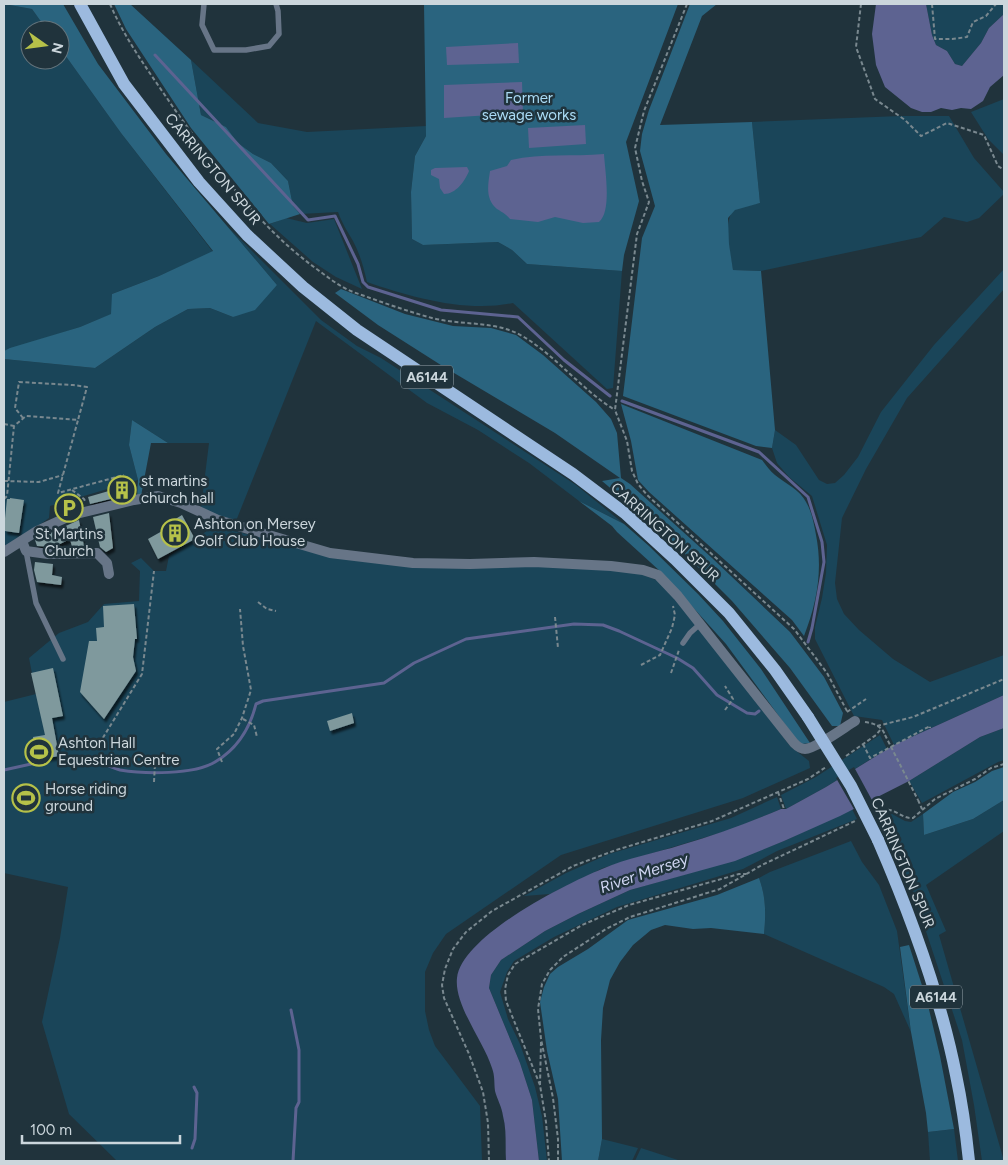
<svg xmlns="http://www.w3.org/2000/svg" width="1008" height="1165" viewBox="0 0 1008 1165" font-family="Figtree,sans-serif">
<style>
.green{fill:#1a4559}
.forest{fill:#2a647f}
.water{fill:#5d6391}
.pier{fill:#20333c}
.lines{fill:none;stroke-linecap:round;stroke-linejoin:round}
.stream{stroke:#5d6391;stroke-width:3}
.building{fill:#7f999d;filter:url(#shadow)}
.path{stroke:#79888f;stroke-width:2;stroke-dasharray:4 2.5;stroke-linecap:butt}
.lane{stroke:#677587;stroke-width:5.5}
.street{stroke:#677587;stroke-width:10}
.primary{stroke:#9cbadf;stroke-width:12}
.path-bridge{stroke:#79888f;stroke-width:2;stroke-dasharray:4 2.5;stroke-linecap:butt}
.primary-bridge{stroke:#9cbadf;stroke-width:12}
.labels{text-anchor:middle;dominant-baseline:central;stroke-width:5;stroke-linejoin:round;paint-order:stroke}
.shield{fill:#20333c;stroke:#98a5ac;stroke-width:1}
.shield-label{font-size:14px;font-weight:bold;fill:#cbd6dc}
.park-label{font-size:15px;fill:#aadbf5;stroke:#20333c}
.street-label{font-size:15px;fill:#cbd6dc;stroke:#20333c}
.poi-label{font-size:15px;fill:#cbd6dc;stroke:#20333c;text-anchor:start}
.water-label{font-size:16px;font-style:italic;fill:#d0d6f3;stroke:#20333c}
</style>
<defs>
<filter id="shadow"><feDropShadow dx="2" dy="3.5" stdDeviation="1" flood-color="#0009"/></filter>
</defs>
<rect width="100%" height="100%" fill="#20333c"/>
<g class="green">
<polygon points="4,4 32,9 47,30 30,30 30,60 60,60 60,48 121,133 213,252 159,276 112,294 112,314 80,327 4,351"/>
<polygon points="926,4 1004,4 1004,14 989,28 981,43 962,66 955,64 947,51 936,45 932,35"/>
<path d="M191 60 258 123 307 132 426 126V136L415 156 411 192 412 239 423 245 498 242 512 250 527 264 622 271 613 388 607 389 513 303C467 313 410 297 367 282 364 268 360 254 353 241 347 231 342 223 338 212L300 214 293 206 288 181 271 163 253 154 238 143 226 127 201 115Z"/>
<polygon points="1004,99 1004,155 988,139 971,112"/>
<path d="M900 116H949L974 158 1004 192V194L979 218 967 222 944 217 921 237 761 271 733 270C731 257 721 217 736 209 743 206 752 205 760 203L752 122Z"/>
<polygon points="286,218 307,223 334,219 362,289 336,277 313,262 270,224"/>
<polygon points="227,226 321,320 357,346 381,358 576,485 624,524 579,501 529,463 478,430 427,403 316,321 236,521 218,517 201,508 209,443 168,443 132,420 129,445 138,480 50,506 49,518 21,538 4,547 4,359 95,368 155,327 188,309 210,308 233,317 277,285"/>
<polygon points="1004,269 1004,289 907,398 866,469 842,518 835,583 837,599 844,614 859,630 893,659 930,682 1004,655 1004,695 894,745 882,720 854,716 815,639 815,627 822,598 826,573 827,545 812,496 789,477 777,463 772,448 775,430 796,445 819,480 827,484 835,483 844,475 858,457 881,412 934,345"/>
<polygon points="210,529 227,529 333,556 611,570 641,574 659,581 676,598 750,693 790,746 809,761 810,768 743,798 561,855 446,934 433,953 425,972 425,1011 429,1030 435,1046 480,1106 482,1161 117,1161 69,1114 42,1022 60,938 68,887 4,873 4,702 36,694 29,658 59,633 88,622 104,604 139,601 140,571 131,563 141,558 154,571 166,571 169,556"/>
<polygon points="1004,728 1004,760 998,762 922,803 909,781 980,737"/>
<polygon points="880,735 887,749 826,787 786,809 781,795 816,777"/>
<polygon points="777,797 781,809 733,829 603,868 550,894 524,896 566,873 609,854 731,818"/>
<polygon points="1004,800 1004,831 926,885 946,931 939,935 1004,1161 982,1161 974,1105 962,1040 913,892 882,818 892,814 905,821 911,822 923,814 924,835 973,819"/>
<polygon points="852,809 857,819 777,851 743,869 617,907 554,937 514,961 507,972 500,992 508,1019 520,1044 535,1087 542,1116 547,1161 539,1161 532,1100 520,1063 489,988 491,975 501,960 545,931 578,914 630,890 735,860 784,841"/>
<path d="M851 841 862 862 879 885 897 931 911 1032 894 994 884 987 764 934C766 914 766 897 759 878L770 872Z"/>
<polygon points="954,1129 958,1161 930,1161 928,1132"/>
<polygon points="602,1139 638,1148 632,1161 598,1161"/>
<polygon points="641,1148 681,1161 635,1161"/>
</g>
<g class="forest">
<polygon points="4,4 63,4 98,64 166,154 277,285 255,310 233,317 210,308 188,309 155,327 95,368 4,359 4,351 10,348 80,327 111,314 112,294 159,276 213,251 121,133 60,48 60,30 47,30 32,9"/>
<polygon points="114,4 130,4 191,60 201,115 226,127 238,143 253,154 271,163 288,181 293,206 300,214 269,224 191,128 126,29"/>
<polygon points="424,4 678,4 626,142 639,201 624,255 622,271 527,264 512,250 498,242 423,245 412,239 411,192 415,156 426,136"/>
<polygon points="690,4 717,4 702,16 660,125 752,122 760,203 735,210 728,218 729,244 733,270 761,271 775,430 772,448 756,446 623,396 642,238 655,206 640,151 642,134 649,110"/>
<polygon points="341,289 405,314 453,326 491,328 516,335 543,355 596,402 611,419 617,433 621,478 630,484 712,558 790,632 824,677 843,713 840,726 832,726 790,668 732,601 667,536 602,481 620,478 555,433 444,367 378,325 335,293"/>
<path d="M621 404 762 460C766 465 770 471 775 475 785 483 800 490 806 502 812 512 814 524 816 535 823 570 817 603 804 636L792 620 649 492 638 480 631 441Z"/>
<polygon points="132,420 168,443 151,443 141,496 137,496 138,480 129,445"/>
<polygon points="579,501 624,524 649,546 698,594 723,621 761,669 810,743 802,744 795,738 726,644 661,572 617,532 612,526"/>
<polygon points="1004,767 1004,800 973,819 924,835 923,814 953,792 975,782 992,771"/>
<path d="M759 878C766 897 766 914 764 934L711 928 693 929 665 925 651 930 633 945 620 962 610 980 603 1008 601 1040 602 1139 598 1161H562L558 1099 547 1051 540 1002 544 987 550 974 558 967 588 949 628 920 717 895Z"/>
<polygon points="909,945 927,1001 940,1056 954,1129 928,1132 926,1113 911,1032 900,947"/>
</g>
<g class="water">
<polygon points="876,4 926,4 932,35 936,45 947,51 955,64 962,66 981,43 989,28 1004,14 1004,75 990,87 983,101 971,109 961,108 952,110 941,108 931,112 922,112 911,108 885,87 876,65 872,34"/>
<polygon points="518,43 519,63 447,65 446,47"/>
<polygon points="522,82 523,113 444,118 444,85"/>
<polygon points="585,125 586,144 529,148 528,128"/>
<path d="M604 154C605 171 612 211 599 222L583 223 555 217 538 222 510 219C506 214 502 212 497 209 485 199 488 185 490 171L507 166 511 160C542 153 573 157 604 154Z"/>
<path d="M467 167 469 171C465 181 456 194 444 194L440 188 439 179 431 175V170L435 168Z"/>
<path d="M1004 695V728L980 737 909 781 840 816 784 841 735 861 630 890 578 914 545 931 501 960 491 975 489 988 520 1063 532 1100 539 1161H506C505 1146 507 1131 503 1116 502 1107 497 1099 495 1091 494 1083 495 1076 492 1068 484 1042 454 1005 457 978 462 936 565 884 602 869 626 858 656 853 681 845 716 835 748 823 781 809H786L826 787 894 745Z"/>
</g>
<polygon class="pier" points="854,767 873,802 855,811 836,778"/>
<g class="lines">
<g class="stream">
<polyline points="155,55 308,220 335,216 358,264 363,282 368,287 441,310 518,317 564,360 610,396"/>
<polyline points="622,401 759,452 808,497 822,542 824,562 812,628 808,642"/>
<path d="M75 761C81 761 88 760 94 761 103 762 111 768 120 770 144 774 194 775 215 762 237 749 250 728 256 704L263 701 384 683 414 663 466 639 574 624 603 625 619 631 677 658 693 668 717 695 747 713 755 714 759 711"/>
<polyline points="4,770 40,762"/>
<polyline points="291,1010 299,1050 299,1102 296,1108 293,1161"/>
<polyline points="192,1148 195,1139 197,1093 194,1087"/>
</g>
</g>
<g class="building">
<polygon points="133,484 135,493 90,504 88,497"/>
<polygon points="10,498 24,500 19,533 5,531 5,528 4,528 7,499 10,499"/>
<polygon points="109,513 113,548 106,552 100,547 93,517"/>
<polygon points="182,515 195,539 158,559 148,539 171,526 169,523"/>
<polygon points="79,520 84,546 72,547 70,539 54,547 37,546 35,540 39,538"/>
<polygon points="35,562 53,564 52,575 62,577 61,585 37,582 34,570"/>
<polygon points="134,604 137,639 135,639 133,657 136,671 104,719 80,692 89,641 97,641 96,628 104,627 103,606"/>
<polygon points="53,668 63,716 52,718 59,756 37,760 33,737 45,735 31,673"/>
<polygon points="352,713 354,723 330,731 327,721"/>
</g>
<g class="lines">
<g class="path">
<path d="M110 4C126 41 150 73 173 107 215 166 258 227 318 270 329 278 340 287 353 292 379 301 406 311 432 318 463 326 496 320 524 337 557 357 582 390 615 410"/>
<polyline points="687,4 644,111 635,148 642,181 649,202 637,234 615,410 627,441 632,471 638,484 647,495 794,629 827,673 848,713"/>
<polyline points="861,4 856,47 875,99 905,120 921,136 947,123 984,135 998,166 1004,170"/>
<polyline points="932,4 935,39 952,39 967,37 973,22 986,16 996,4"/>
<polyline points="23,418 15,408 19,382 73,385 87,387 78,420"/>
<polyline points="4,424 14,426"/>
<polyline points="4,481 39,482 63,475"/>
<polyline points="72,490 84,499 85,501"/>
<polyline points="4,499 7,496 14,426 26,416 78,420 58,493 124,475"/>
<polyline points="258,602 267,609 276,611"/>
<polyline points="555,617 558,648"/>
<polyline points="641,665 660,655 672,628 675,615 673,606"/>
<polyline points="671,673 679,650"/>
<polyline points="725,710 733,699 725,686"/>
<polyline points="847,712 866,699"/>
<polyline points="243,719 254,725 257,737"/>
<path d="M865 722C873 723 882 726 885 735"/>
<polyline points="877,726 913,717 1004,679"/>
<polyline points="863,744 870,758 930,726 930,728"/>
<polyline points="96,749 142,674 154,571"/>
<polyline points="846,756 876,735 881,729"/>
<polyline points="222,762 217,749 234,734 242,718 251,690 243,646 240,609"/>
<polyline points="154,782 155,763"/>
<polyline points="778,792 784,809"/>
<polyline points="918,800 922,809"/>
<path d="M875 812C895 804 899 819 913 818L935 799 975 779 991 768 1004 764"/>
<polyline points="541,1042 540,1085 546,1122 549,1161"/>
<polyline points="540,1085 506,1001 505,989 508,975 515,964 582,925 629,905 739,874 746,874"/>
<polyline points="489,1161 488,1123 483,1092 469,1054 444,998 442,985 445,969 453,949 466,932 492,911 573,866 616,850 712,821 808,779 826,767"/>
<polyline points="558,1161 558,1139 553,1098 541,1039 538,1009 542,984 550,970 563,957 606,929 630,917 720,889 762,865 855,821"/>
</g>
<g class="lane">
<polyline points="204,4 202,25 214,50 246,50 269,46 279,34 278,11 276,4"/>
<polyline points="26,551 36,603 63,659"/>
<polyline points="683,643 690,633 700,624"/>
</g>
<g class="street">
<polyline points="22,541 26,551 48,554 97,553 107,563 109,574"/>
<path d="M4 552 37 531 72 515 134 500 158 496 181 503 218 520 330 553 413 563 470 564 534 562 611 566 643 570 658 575 678 596 794 743C797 746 801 749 805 749 815 749 845 727 855 721"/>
</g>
<g class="primary">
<polyline points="80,4 124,84 199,182 247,235 303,287 357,330 573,474 626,514 675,559 729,613 775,670 808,717"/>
<path d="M878 840C911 916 940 994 956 1075 962 1103 966 1132 969 1161"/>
</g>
<polyline class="path-bridge" points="885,735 918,800"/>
<polyline class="primary-bridge" points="808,717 851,786 878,840"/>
</g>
<defs>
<g id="building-ring" transform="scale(1.4375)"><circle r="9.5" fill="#20333c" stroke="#b6c149" stroke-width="1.5"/><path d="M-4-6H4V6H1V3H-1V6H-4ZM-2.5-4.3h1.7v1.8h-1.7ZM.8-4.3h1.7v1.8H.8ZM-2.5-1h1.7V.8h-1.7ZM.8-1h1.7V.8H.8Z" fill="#b6c149"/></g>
<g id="parking-ring" transform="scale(1.4375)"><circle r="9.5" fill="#20333c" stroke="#b6c149" stroke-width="1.5"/><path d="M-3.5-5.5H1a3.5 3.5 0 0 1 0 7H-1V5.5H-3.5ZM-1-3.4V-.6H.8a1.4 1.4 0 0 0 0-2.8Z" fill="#b6c149"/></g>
<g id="stadium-ring" transform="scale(1.4375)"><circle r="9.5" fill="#20333c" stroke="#b6c149" stroke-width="1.5"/><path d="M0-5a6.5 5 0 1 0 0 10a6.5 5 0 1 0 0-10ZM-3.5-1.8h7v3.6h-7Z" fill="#b6c149"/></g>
</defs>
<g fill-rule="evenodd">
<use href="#building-ring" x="122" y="490"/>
<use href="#parking-ring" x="69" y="508"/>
<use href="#building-ring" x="175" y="533"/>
<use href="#stadium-ring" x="39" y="752"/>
<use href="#stadium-ring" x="26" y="798"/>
</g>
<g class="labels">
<g class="shield">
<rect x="401" y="365.5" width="52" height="23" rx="4"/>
<rect x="910" y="985.5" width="52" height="23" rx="4"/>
</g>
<g class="shield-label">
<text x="427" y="377">A6144</text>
<text x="936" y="997">A6144</text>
</g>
<g class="park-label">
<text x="529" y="98">Former<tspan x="529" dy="17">sewage works</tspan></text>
</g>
<g class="street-label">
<text transform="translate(213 169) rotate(50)">CARRINGTON SPUR</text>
<text transform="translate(665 532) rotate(42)">CARRINGTON SPUR</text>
<text transform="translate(903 863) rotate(67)">CARRINGTON SPUR</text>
</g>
<g class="poi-label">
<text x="141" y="481">st martins<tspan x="141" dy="17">church hall</tspan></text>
<text x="194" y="524">Ashton on Mersey<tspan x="194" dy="17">Golf Club House</tspan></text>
<text x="69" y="534" text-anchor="middle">St Martins<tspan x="69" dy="17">Church</tspan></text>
<text x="58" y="743">Ashton Hall<tspan x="58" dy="17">Equestrian Centre</tspan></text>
<text x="45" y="789">Horse riding<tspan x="45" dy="17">ground</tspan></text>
</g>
<g class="water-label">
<text transform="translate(644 873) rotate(-19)">River Mersey</text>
</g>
</g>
<rect width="1008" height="1165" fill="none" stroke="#cbd6dc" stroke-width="10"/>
<g transform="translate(45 45) rotate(104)"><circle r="24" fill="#20333c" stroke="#64747c"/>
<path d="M0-4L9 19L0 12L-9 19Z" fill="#b6c149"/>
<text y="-8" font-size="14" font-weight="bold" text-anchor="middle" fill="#cbd6dc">N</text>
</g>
<path d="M22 1135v8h158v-8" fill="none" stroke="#cbd6dc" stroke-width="2.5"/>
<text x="30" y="1135" font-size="15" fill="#cbd6dc" stroke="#20333c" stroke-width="4" paint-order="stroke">100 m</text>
</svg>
